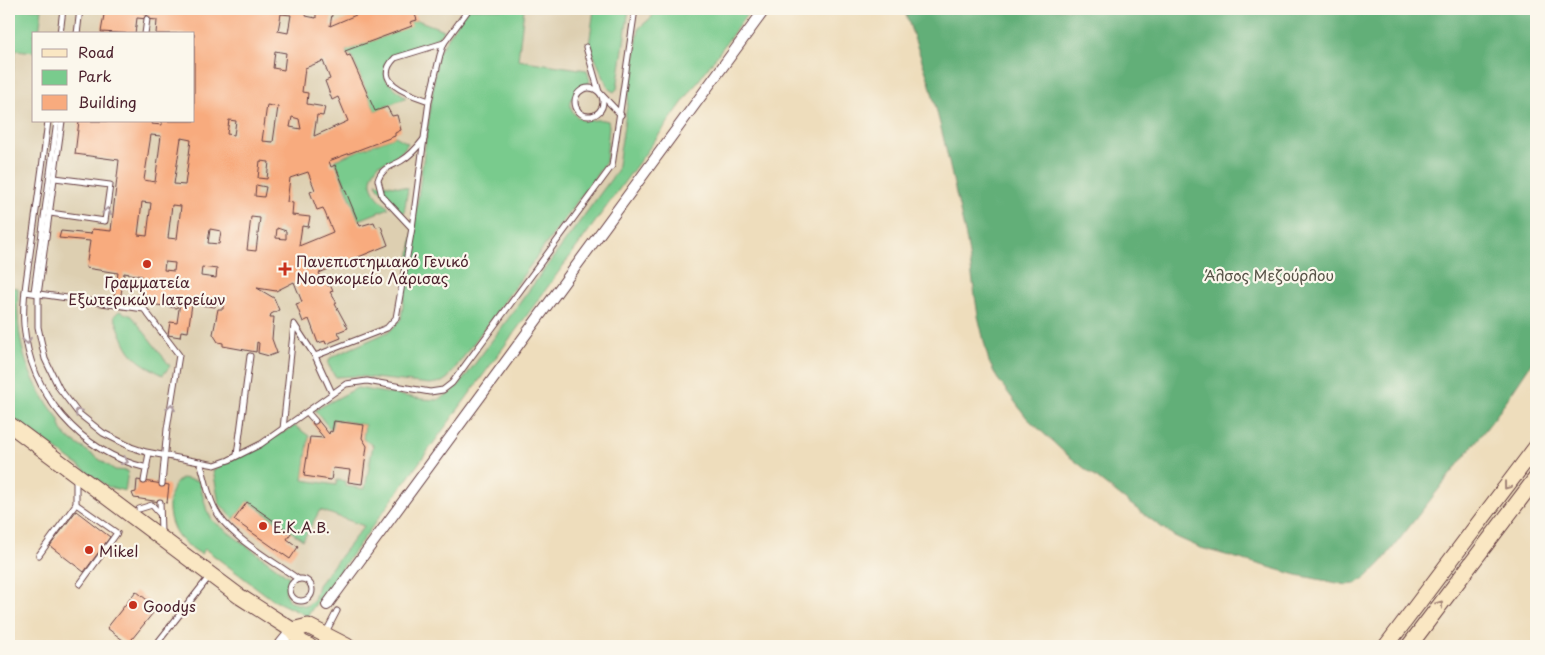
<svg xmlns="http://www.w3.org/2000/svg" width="1545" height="655" viewBox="0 0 1545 655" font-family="'Playpen Sans',sans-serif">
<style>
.built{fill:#ddcfb1;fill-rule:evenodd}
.green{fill:#79cb8d;stroke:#62755c}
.forest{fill:#62af78;stroke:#566752}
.building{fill:#f8ab7e;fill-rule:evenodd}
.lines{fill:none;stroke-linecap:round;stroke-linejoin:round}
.lane-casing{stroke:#633c41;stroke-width:7}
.street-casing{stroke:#633c41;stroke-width:12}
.secondary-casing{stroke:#633c41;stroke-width:17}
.lane{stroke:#fff;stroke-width:5}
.street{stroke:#fff;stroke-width:10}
.secondary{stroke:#fae7c3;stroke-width:15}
.oneway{stroke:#ae9aa0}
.oneway2{stroke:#a28377}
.poi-dot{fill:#c8321e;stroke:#fbf7ec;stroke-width:2}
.labels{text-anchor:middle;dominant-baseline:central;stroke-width:4.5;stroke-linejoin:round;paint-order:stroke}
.poi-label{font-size:15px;fill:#4a1f2b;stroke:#fbf7ec;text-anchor:start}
.park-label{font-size:15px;fill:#585348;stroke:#fbf7ec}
</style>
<rect width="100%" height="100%" fill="#fbf7ec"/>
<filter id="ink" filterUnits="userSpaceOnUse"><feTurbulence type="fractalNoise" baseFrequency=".02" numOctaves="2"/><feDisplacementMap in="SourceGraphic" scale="10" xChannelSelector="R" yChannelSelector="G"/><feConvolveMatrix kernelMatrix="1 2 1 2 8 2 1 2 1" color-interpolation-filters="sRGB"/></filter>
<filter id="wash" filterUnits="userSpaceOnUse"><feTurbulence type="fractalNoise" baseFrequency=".0096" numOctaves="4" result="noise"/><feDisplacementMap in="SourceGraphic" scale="20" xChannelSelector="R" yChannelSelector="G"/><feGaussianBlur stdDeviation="1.12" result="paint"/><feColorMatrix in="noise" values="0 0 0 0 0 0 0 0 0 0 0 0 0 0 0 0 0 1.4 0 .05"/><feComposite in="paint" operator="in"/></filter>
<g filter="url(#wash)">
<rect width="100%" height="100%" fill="#eeddbc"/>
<path class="built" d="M9 9H751L307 616 273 600 205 549 201 554 181 540 169 515 170 496 108 488 9 416ZM34 34H194V121H34Z"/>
<g class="green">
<polygon points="9,9 42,9 39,34 34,34 34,52 16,50 9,99"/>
<path d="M467 9H524L518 60 587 70 590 81C583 93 569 90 571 109 583 129 591 116 608 121L609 126 606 162 448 378 442 382 430 384 356 376 335 377 328 364 330 358 390 331 401 319 438 53Z"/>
<polygon points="594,9 629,9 617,89 614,92 609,89 589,45"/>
<path d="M653 9H751L307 616 273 600 205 549 201 554C194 550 187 545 182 540 166 525 163 490 182 478L199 481 207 511 213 521 289 577 290 580C284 587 284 595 290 602L306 606 314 600 318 585 364 526 320 510 303 540 248 501 234 519 219 503 213 470 295 426 309 436 303 480 336 485 337 480 345 481V486L365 489 373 445 363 439 365 425 333 419 331 430 315 410 357 388 422 399 437 400 449 394 460 384 617 171 639 28 652 17Z"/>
<path d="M417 20 444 30C438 39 420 48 410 51 392 55 381 57 386 80L406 98 375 111 351 55H347L346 51 411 26 410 22Z"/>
<path d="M395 136 408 143C401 155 392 160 379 164 362 184 375 195 389 208L359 220 335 160Z"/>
<path d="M376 183 408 188 404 213C397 212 379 190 376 183Z"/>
<path d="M9 287 18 288C16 340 24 374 56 415 62 423 59 430 68 438L115 470 128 471 125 491 108 487 9 415Z"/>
<path d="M119 311 132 316 170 366 163 375C127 357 128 351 114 316Z"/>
</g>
<polygon class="forest" points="904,9 1536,9 1536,356 1496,416 1381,563 1366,578 1355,584 1347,585 1297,575 1201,548 1174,536 1142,513 1066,454 1027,418 997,378 989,362 978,316 967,242 943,136 929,81"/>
<g id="blocks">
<g class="building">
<path d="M105 9H138L137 11 159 14V9H307L306 16 316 18V9H333L330 26 370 9H413L417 20 410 22 412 26 345 51 347 56 350 55 375 111 387 107 392 116 397 115 401 130 395 133V136L329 161 331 167 335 165 360 226 374 222 376 227 381 226 388 245 319 273 322 279 325 278 328 286 330 285 333 291 330 292 337 303 335 304 348 328 338 332 341 338 326 344 325 341 318 343 309 319 303 322 296 304 302 302 294 282 276 291 257 288 274 298 279 310 271 314 270 317H274L272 339 277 353 269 356 258 353 259 343 257 342 256 352 223 346V343L218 342 213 334 218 309H223V305L215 303V307L192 304 188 332 181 331 180 337 168 335 170 322 177 323 180 302H178L177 308 137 302 142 276 124 273 120 302H113L118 273 86 268 90 241 59 238 61 231 91 234 92 229 111 231 119 160 75 154 79 121H153L152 124 162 125V121H194V34H156L157 20 137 18 135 34 101 32ZM281 14 291 15 288 33 278 31ZM275 51 286 53 284 70 273 68ZM323 61 330 79 325 81 332 100 338 97 348 121 314 136 317 115 323 116 325 107 307 104 308 93 302 92 305 68ZM267 105 278 107 273 142 262 141ZM292 117 299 119 301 129 290 127ZM229 120 236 121 234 135 227 134ZM151 135 161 136 155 182 144 180ZM181 138 191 140 185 185 174 184ZM260 161 269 162 267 179 258 178ZM308 172 315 190 310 192 317 210 323 208 333 232 299 246 302 226 308 227 310 217 292 215 293 203 287 202 290 178ZM256 185 266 187 264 197 255 196ZM142 202 151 203 147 236 138 235ZM172 205 181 206 177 239 168 238ZM251 217 260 218 256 251 247 250ZM277 228 286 231V239L276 238ZM210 229 221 231 219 244 208 243ZM165 262 175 263 174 271 164 270ZM202 267 217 269 216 278 201 276Z"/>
<polygon points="317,419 329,434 330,431 332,432 334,421 364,425 362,438 367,446 362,484 348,482 350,470 333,468 331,480 304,476 310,437 324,438 312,423"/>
<polygon points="137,480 169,485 167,503 134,498 132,493 136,492"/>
<polygon points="247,502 291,533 287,539 298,547 290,559 234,520"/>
<polygon points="76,511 110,537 84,572 50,546"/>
<polygon points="136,591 157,608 128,644 107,628"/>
</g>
</g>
</g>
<g filter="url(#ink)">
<use href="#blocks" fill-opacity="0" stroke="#633c41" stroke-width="1"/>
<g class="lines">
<g class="lane-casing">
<g id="lane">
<polyline points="147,12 148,9"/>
<polyline points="60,34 63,9"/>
<polyline points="77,34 80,9"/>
<polyline points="145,34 147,19"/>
<polyline points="586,47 599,92 621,115"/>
<circle cx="589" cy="102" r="14"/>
<path d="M429 101C412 95 370 83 395 58L444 43"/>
<path d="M48 121C43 163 37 204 31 246 28 272 22 298 24 325 30 394 80 452 147 468"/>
<polyline points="62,121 38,295 38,327 45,359 59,388 78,413 103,433 131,447 146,452 215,465 229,460 261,444 346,384 367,381 430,392 443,390 452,383 612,166 635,9"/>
<polyline points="50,213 105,221 110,185 55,178"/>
<path d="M412 228 382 196 378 180C382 168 390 167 401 161 410 156 417 148 424 139"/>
<polyline points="25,292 144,309 179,355 167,429 162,484"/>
<polyline points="34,292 57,121"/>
<polyline points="315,356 387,328 396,318 412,228 429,101 440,55 444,43 469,9"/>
<polyline points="307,412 315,421"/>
<polyline points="283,429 294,324 315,356 332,393"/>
<polyline points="237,455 250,356"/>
<path d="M200 462C205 476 207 493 214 507 227 536 272 560 298 579"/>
<polyline points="144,481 149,453"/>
<polyline points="160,502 161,532"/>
<polyline points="76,504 117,533 80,584"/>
<polyline points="139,509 152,505 159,513"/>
<polyline points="39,555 76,504 76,477"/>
<circle cx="301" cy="590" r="11"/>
<polyline points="325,634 337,611"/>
<polyline points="155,646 209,577"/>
</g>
</g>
<g class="street-casing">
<g id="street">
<polyline points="327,605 765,9"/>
<polyline points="279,646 292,630"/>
</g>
</g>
<g class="secondary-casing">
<g id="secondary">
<polyline points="9,424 239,596 292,630 301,642 309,646"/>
<polyline points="292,630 308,626 347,646"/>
<polyline points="1386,646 1536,447"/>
<polyline points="1409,646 1536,478"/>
</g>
</g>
<use href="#lane" class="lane"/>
<use href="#street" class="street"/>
<use href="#secondary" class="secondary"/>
</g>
<defs><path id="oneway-chevron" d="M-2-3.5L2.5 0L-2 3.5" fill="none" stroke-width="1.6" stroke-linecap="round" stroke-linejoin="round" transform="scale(1.25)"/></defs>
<g class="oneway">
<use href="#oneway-chevron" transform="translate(107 211) rotate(-82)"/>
<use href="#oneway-chevron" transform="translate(27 341) rotate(80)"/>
<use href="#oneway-chevron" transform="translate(171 407) rotate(-81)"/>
<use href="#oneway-chevron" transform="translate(78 412) rotate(-134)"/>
<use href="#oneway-chevron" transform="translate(125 461) rotate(22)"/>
</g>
<g class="oneway2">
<use href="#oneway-chevron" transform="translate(1507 486) rotate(127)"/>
<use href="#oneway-chevron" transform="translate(1440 604) rotate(-53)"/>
</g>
</g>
<g class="poi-dot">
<circle cx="147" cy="264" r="5"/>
<path d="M282.5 261.5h5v5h5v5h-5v5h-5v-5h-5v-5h5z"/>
<circle cx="263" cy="526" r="5"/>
<circle cx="89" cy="550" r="5"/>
<circle cx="133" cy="605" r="5"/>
</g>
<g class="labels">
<g class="poi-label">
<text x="296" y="260">Πανεπιστημιακό Γενικό<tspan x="296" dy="17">Νοσοκομείο Λάρισας</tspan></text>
<text x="147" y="281" text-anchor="middle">Γραμματεία<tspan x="147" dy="17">Εξωτερικών Ιατρείων</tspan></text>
<text x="273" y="526">E.K.A.B.</text>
<text x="99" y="550">Mikel</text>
<text x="143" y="605">Goodys</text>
</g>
<g class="park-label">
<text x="1269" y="274">Άλσος Μεζούρλου</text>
</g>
</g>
<rect width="1545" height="655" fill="none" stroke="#fbf7ec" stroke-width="30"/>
<rect x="32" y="32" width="162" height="90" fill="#fbf7ec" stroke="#b4a19f"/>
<rect x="42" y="49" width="25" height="8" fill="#fae7c3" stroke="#b4a19f"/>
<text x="78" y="58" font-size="15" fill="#4a1f2b">Road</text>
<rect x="42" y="70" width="25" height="15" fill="#79cb8d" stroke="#b4a19f"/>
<text x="78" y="82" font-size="15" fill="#4a1f2b">Park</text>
<rect x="42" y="95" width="25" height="15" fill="#f8ab7e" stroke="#b4a19f"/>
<text x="78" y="108" font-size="15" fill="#4a1f2b">Building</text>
</svg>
